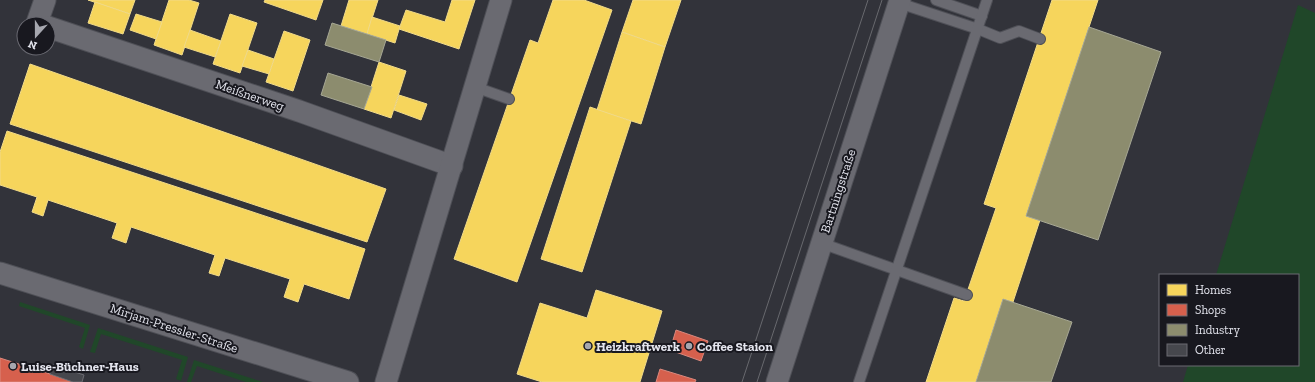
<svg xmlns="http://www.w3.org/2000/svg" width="1315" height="382" viewBox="0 0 1315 382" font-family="'Zilla Slab',serif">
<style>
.green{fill:#204729}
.homes{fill:#f6d55c;stroke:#f1da88}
.shops{fill:#d6604d;stroke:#da887d}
.industry{fill:#8c8c6e;stroke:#a6a794}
.building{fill:#46474d;stroke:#6c6c73}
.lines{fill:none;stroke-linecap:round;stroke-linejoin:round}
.lane-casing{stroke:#4f5057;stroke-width:12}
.street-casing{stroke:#4f5057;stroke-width:23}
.lane{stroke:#6a6a71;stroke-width:10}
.street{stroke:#6a6a71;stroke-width:21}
.tram{stroke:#68696e;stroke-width:1}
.poi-dot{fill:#a6a7af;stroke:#18181f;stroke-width:1.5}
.labels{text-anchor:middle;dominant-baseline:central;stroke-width:4;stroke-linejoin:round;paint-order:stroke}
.street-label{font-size:13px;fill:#e4e5ee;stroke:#18181f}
.poi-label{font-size:13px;font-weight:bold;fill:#e4e5ee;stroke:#18181f;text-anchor:start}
</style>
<rect width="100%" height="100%" fill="#32333a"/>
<g class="green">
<polygon points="1298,5 1315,13 1315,382 1183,382 1188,365 1298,365 1298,275 1216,275"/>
<polygon points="20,302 90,325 83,349 79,347 85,328 19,306"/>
<polygon points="98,328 188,357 181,381 176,379 182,360 101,334 95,353 90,352"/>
<polygon points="194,360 263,382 246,382 197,366 191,382 187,382"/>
</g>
<g class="homes">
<polygon points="88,0 135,0 130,14"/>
<polygon points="169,0 189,0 199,3 182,55 154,45"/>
<polygon points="265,0 323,0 316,20 264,2"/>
<polygon points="349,0 378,0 367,34 341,26"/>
<polygon points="452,0 475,0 459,49 399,29 406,10 445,22"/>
<polygon points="553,0 584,0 612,10 517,282 454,259 530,40 538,43"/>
<polygon points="633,0 681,0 665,47 622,32"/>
<polygon points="1052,0 1098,0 1026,216 1040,220 1013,302 1003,299 976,382 926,382 954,298 964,301 996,208 984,204"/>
<polygon points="95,2 130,14 123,34 88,23"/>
<polygon points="136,14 162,22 156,39 130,30"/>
<polygon points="230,14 257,23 240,73 213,64"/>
<polygon points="372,17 400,26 395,43 367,34"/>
<polygon points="190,30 221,41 215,57 184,47"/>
<polygon points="284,31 310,40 293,91 266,82"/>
<polygon points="622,32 665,47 641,124 597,110"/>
<polygon points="248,50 274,59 269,74 242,66"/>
<polygon points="379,62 406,71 391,118 364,109"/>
<polygon points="30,64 386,189 367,242 10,124"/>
<polygon points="399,95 427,104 421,120 394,110"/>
<polygon points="590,107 631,121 582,272 541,259"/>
<polygon points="7,131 365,249 349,299 304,284 298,302 284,297 290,279 225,258 219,276 209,273 215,255 131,227 126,243 112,238 117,223 48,200 43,216 32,212 37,197 0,185 0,152"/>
<polygon points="596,290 662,311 640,382 542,382 517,374 540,303 587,318"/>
</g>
<g class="shops">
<polygon points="676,330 708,341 701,361 670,350"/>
<polygon points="0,358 50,374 73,382 0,382"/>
<polygon points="660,369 696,380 695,382 656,382"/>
</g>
<g class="industry">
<polygon points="332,23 386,40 379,62 325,45"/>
<polygon points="1089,27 1161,52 1098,240 1026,216"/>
<polygon points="328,73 372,87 364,109 321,95"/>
<polygon points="1003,299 1072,322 1051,382 976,382"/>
</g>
<polygon class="building" points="53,365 84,375 82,382 73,382 50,374"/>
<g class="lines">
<g class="lane-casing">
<g id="lane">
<polyline points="936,0 982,16"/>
<polyline points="899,3 978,29 1000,38 1019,31 1040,39"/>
<polyline points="475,87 509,99"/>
<polyline points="821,243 967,295"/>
<polyline points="859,382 987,0"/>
</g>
</g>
<g class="street-casing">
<g id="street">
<polyline points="40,24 37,23 45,0"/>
<polyline points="48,27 299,111 452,166"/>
<polyline points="0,273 348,382"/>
<polyline points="386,382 501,0"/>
<polyline points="777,382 900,0"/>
</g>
</g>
<use href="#lane" class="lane"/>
<use href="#street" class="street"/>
<g class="tram">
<polyline points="742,382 868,0"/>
<polyline points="757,382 882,0"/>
</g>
</g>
<g class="poi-dot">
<circle cx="588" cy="346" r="4"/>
<circle cx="689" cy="346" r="4"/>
<circle cx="13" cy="366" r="4"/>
</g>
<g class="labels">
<g class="street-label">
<text transform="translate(250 95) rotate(19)">Meißnerweg</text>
<text transform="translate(838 191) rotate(-72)">Bartningstraße</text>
<text transform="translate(174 328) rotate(18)">Mirjam-Pressler-Straße</text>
</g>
<g class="poi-label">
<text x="596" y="346">Heizkraftwerk</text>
<text x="697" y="346">Coffee Staion</text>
<text x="21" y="366">Luise-Büchner-Haus</text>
</g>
</g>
<rect x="1159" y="274" width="140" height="92" fill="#18181f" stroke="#6a6a72"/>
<rect x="1167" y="284" width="20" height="12" fill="#f6d55c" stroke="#6a6a72"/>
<text x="1195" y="294" font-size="12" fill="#e4e5ee">Homes</text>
<rect x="1167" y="304" width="20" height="12" fill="#d6604d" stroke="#6a6a72"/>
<text x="1195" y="314" font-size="12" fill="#e4e5ee">Shops</text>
<rect x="1167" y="324" width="20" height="12" fill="#8c8c6e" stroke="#6a6a72"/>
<text x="1195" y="334" font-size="12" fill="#e4e5ee">Industry</text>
<rect x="1167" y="344" width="20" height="12" fill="#46474d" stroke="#6a6a72"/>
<text x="1195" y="354" font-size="12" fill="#e4e5ee">Other</text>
<g transform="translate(36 36) rotate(201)"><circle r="19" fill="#18181f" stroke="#6a6a72"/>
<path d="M0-3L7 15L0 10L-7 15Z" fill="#a6a7af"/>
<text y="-6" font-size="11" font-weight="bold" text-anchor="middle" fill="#e4e5ee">N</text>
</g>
</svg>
